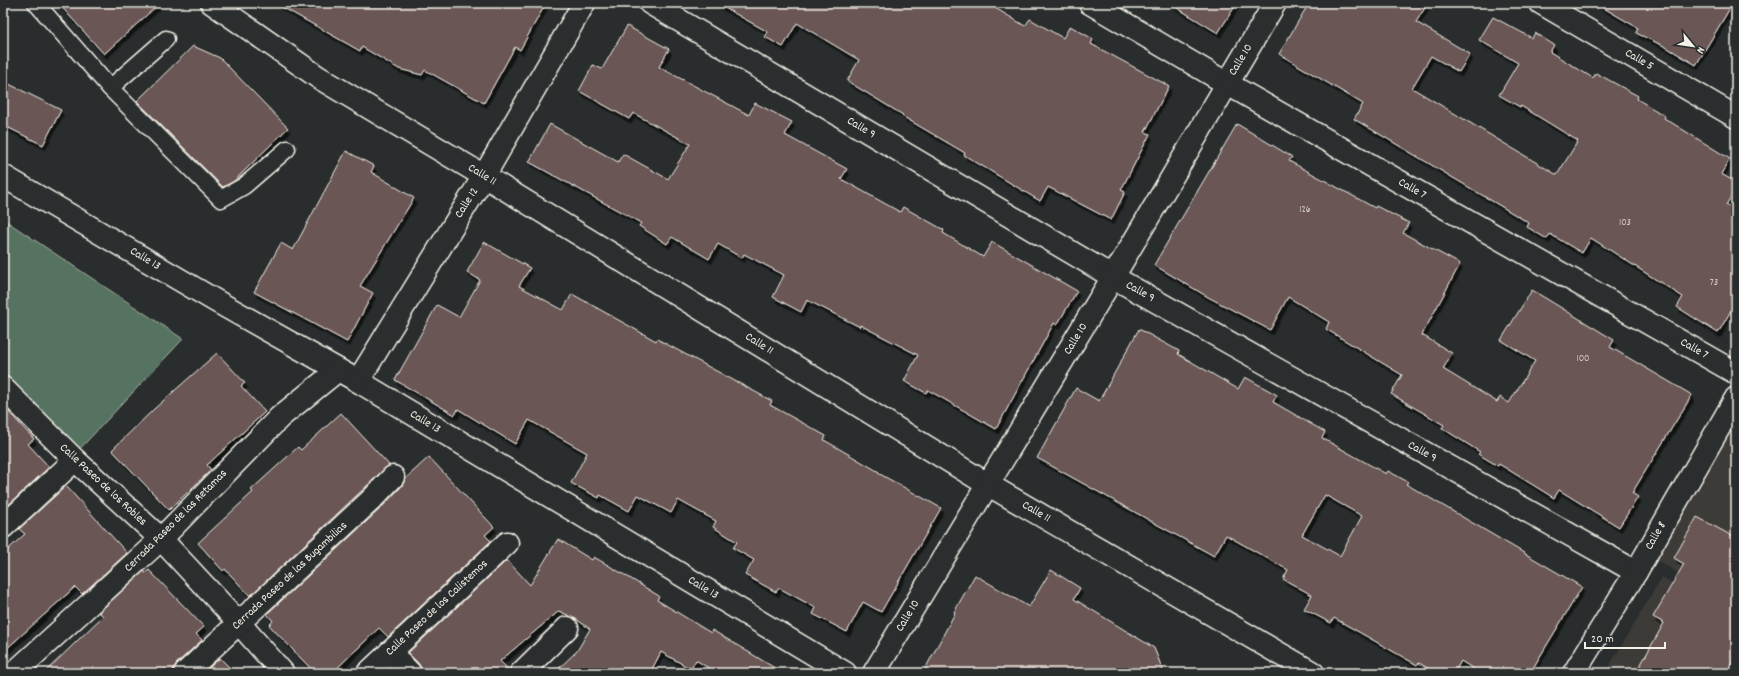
<svg xmlns="http://www.w3.org/2000/svg" width="1739" height="676" viewBox="0 0 1739 676" font-family="Dekko,sans-serif">
<style>
.built{fill:#3d3a39}
.green{fill:#567261;stroke:#a5b2a4}
.building{fill:#695754;stroke:#f4f1e8;fill-rule:evenodd;filter:url(#shadow)}
.lines{fill:none;stroke-linecap:round;stroke-linejoin:round}
.lane-casing{stroke:#f4f1e8;stroke-width:19}
.street-casing{stroke:#f4f1e8;stroke-width:25}
.lane{stroke:#2a2d2e;stroke-width:16}
.street{stroke:#2a2d2e;stroke-width:22}
.labels{text-anchor:middle;dominant-baseline:central;stroke-width:3;stroke-linejoin:round;paint-order:stroke}
.number-label{font-size:10px;fill:#d1cac3}
.street-label{font-size:12px;fill:#f4f1e8;stroke:#2a2d2e}
</style>
<defs>
<filter id="shadow"><feDropShadow dx="2.5" dy="4.5" stdDeviation="0" flood-color="#0009"/></filter>
</defs>
<rect width="100%" height="100%" fill="#2a2d2e"/>
<filter id="ink" filterUnits="userSpaceOnUse"><feTurbulence type="fractalNoise" baseFrequency=".025" numOctaves="2"/><feDisplacementMap in="SourceGraphic" scale="8" xChannelSelector="R" yChannelSelector="G"/><feConvolveMatrix kernelMatrix="1 2 1 2 8 2 1 2 1" color-interpolation-filters="sRGB"/></filter>
<g filter="url(#ink)">
<g class="built">
<polygon points="1736,410 1736,607 1653,558"/>
<polygon points="1662,577 1736,619 1736,673 1605,673"/>
</g>
<polygon class="green" points="3,219 183,339 75,454 3,384"/>
<g class="building">
<polygon points="58,3 160,3 104,54"/>
<polygon points="275,3 546,3 520,50 515,47 484,103 425,70 422,75 399,69 362,47 360,51"/>
<polygon points="716,3 987,3 1025,26 1030,19 1063,38 1070,26 1093,39 1091,44 1169,86 1145,132 1150,134 1121,190 1125,192 1111,220 1048,187 1040,201 964,155 965,153 902,116 903,115 847,81 859,60 797,23 783,47 765,37 768,32"/>
<polygon points="1169,3 1237,3 1218,33"/>
<polygon points="1309,3 1428,3 1416,22 1470,54 1459,72 1431,56 1412,88 1557,175 1578,141 1521,106 1520,107 1499,95 1518,63 1479,40 1493,17 1532,38 1535,33 1554,45 1550,52 1593,78 1596,73 1638,96 1637,99 1665,116 1664,118 1730,159 1721,174 1736,182 1736,188 1726,205 1736,211 1736,302 1718,333 1677,307 1683,297 1591,238 1582,253 1550,234 1547,239 1527,227 1529,223 1354,119 1363,104 1279,54"/>
<polygon points="1595,3 1733,3 1696,65 1666,47 1636,33 1638,28"/>
<polygon points="627,26 669,49 659,67 749,115 755,103 792,122 785,135 847,169 841,179 900,212 903,207 944,230 943,233 983,257 992,242 1077,291 1057,325 1054,323 996,429 928,390 926,393 904,381 918,355 860,325 860,327 807,300 801,312 773,297 784,275 744,254 742,258 718,244 709,259 672,237 667,244 639,226 641,223 529,162 550,124 618,162 623,154 668,179 690,144 633,113 629,119 579,91 593,65 602,69"/>
<polygon points="193,46 220,58 288,128 234,181 223,187 137,101"/>
<polygon points="3,81 61,110 43,145 3,125"/>
<polygon points="1237,124 1292,157 1289,161 1375,208 1376,206 1409,223 1403,233 1460,264 1422,335 1452,353 1443,369 1497,402 1500,397 1509,403 1535,361 1501,340 1532,290 1614,340 1610,347 1692,395 1632,493 1638,497 1619,527 1559,490 1554,498 1499,464 1498,466 1478,454 1480,452 1442,428 1444,425 1391,394 1402,375 1326,329 1329,322 1288,297 1270,330 1208,297 1154,265"/>
<polygon points="346,151 374,166 371,172 414,198 360,286 373,293 347,342 254,292 281,243 293,250"/>
<polygon points="484,242 530,268 519,286 563,310 572,294 656,341 657,339 772,401 770,405 826,436 824,440 879,472 878,473 941,508 881,612 863,602 847,632 813,614 816,608 779,588 776,592 745,575 754,560 733,548 737,542 713,527 716,521 678,500 671,513 638,495 629,511 600,495 599,498 571,483 587,453 529,420 515,444 458,409 455,415 395,380 437,305 459,317 480,280 467,272"/>
<path d="M1139 329 1179 351 1178 354 1238 389 1245 377 1277 395 1273 402 1325 432 1322 438 1386 474 1388 471 1408 482 1406 484 1582 587 1530 673H1480L1461 661 1454 673H1436L1419 663 1417 665 1334 618 1331 623 1304 609 1312 595 1283 579 1288 570 1226 535 1214 556 1037 458 1076 388 1099 401ZM1325 495 1362 516 1340 556 1302 535Z"/>
<polygon points="217,353 245,383 241,386 265,412 207,465 211,470 169,510 112,450 154,409"/>
<polygon points="3,406 34,439 28,444 49,467 3,510"/>
<polygon points="341,413 389,465 250,596 225,569 223,571 198,543 253,492 251,490 298,447 301,450"/>
<polygon points="429,457 494,527 485,535 491,541 388,637 379,628 332,673 315,673 269,625 273,621 267,614 380,509 402,486 405,479"/>
<polygon points="66,486 127,553 82,594 75,587 3,652 3,554 25,534 19,529"/>
<polygon points="1697,517 1736,538 1736,656 1726,673 1636,673 1664,623 1653,617 1684,564 1674,558"/>
<polygon points="558,539 592,560 594,557 623,574 659,596 657,600 711,633 712,630 783,673 716,673 696,660 691,669 661,652 650,673 554,673 577,651 590,629 576,619 559,611 500,661 509,670 509,673 423,673 419,664 408,653 507,560 530,585"/>
<polygon points="149,570 204,627 196,634 202,640 176,664 173,673 44,673 103,616 99,612 144,571 145,573"/>
<polygon points="1051,570 1080,588 1074,599 1154,648 1164,673 923,673 955,613 954,612 975,575 1029,607"/>
<polygon points="220,658 235,673 203,673"/>
</g>
<g class="lines">
<g class="lane-casing">
<g id="lane">
<polyline points="36,3 110,88 221,199 244,186 287,149"/>
<polyline points="110,88 166,39"/>
</g>
</g>
<g class="street-casing">
<g id="street">
<polyline points="212,3 318,77 484,176 987,484 1313,673"/>
<polyline points="650,3 1113,277 1636,572"/>
<polyline points="1090,3 1226,83 1736,373"/>
<polyline points="1541,3 1736,117"/>
<polyline points="3,176 216,301 358,381 845,673"/>
<polyline points="358,381 484,176 584,3"/>
<polyline points="3,388 75,460 161,539 239,623 283,673"/>
<polyline points="3,527 75,460"/>
<polyline points="390,652 410,673"/>
<polyline points="14,673 161,539 280,417 338,370"/>
<polyline points="185,673 371,500 393,477"/>
<polyline points="368,673 507,543"/>
<polyline points="521,673 567,628"/>
<polyline points="874,673 1113,277 1275,3"/>
<polyline points="1574,673 1636,572 1736,398"/>
</g>
</g>
<use href="#lane" class="lane"/>
<use href="#street" class="street"/>
</g>
</g>
<g class="labels">
<g class="number-label">
<text x="1305" y="210">126</text>
<text x="1625" y="223">103</text>
<text x="1714" y="283">73</text>
<text x="1583" y="359">100</text>
</g>
<g class="street-label">
<text transform="translate(1241 60) rotate(-59)">Calle 10</text>
<text transform="translate(1639 60) rotate(30)">Calle 5</text>
<text transform="translate(861 128) rotate(31)">Calle 9</text>
<text transform="translate(482 175) rotate(31)">Calle 11</text>
<text transform="translate(1412 189) rotate(30)">Calle 7</text>
<text transform="translate(467 203) rotate(-58)">Calle 12</text>
<text transform="translate(145 259) rotate(31)">Calle 13</text>
<text transform="translate(1140 292) rotate(29)">Calle 9</text>
<text transform="translate(1076 339) rotate(-59)">Calle 10</text>
<text transform="translate(759 344) rotate(32)">Calle 11</text>
<text transform="translate(1694 349) rotate(30)">Calle 7</text>
<text transform="translate(425 422) rotate(31)">Calle 13</text>
<text transform="translate(1422 452) rotate(29)">Calle 9</text>
<text transform="translate(103 485) rotate(43)">Calle Paseo de los Robles</text>
<text transform="translate(1036 512) rotate(30)">Calle 11</text>
<text transform="translate(176 521) rotate(-45)">Cerrada Paseo de las Retamas</text>
<text transform="translate(1656 536) rotate(-60)">Calle 8</text>
<text transform="translate(290 576) rotate(-43)">Cerrada Paseo de las Bugambilias</text>
<text transform="translate(703 588) rotate(31)">Calle 13</text>
<text transform="translate(437 608) rotate(-43)">Calle Paseo de los Calistemos</text>
<text transform="translate(908 616) rotate(-59)">Calle 10</text>
</g>
</g>
<rect width="1739" height="676" fill="none" stroke="#2a2d2e" stroke-width="16"/>
<rect x="8" y="8" width="1723" height="660" fill="none" stroke="#f4f1e8" stroke-width="1.5" filter="url(#ink)"/>
<g transform="translate(1693 46) rotate(119)" stroke="#2a2d2e" stroke-width="3" paint-order="stroke">
<path d="M0-3L7 15L0 10L-7 15Z" fill="#f4f1e8"/>
<text y="-6" font-size="11" font-weight="bold" text-anchor="middle" fill="#f4f1e8">N</text>
</g>
<path d="M1585 642v6h80v-6" fill="none" stroke="#f4f1e8" stroke-width="2"/>
<text x="1591" y="642" font-size="12" fill="#f4f1e8" stroke="#2a2d2e" stroke-width="3" paint-order="stroke">20 m</text>
</svg>
